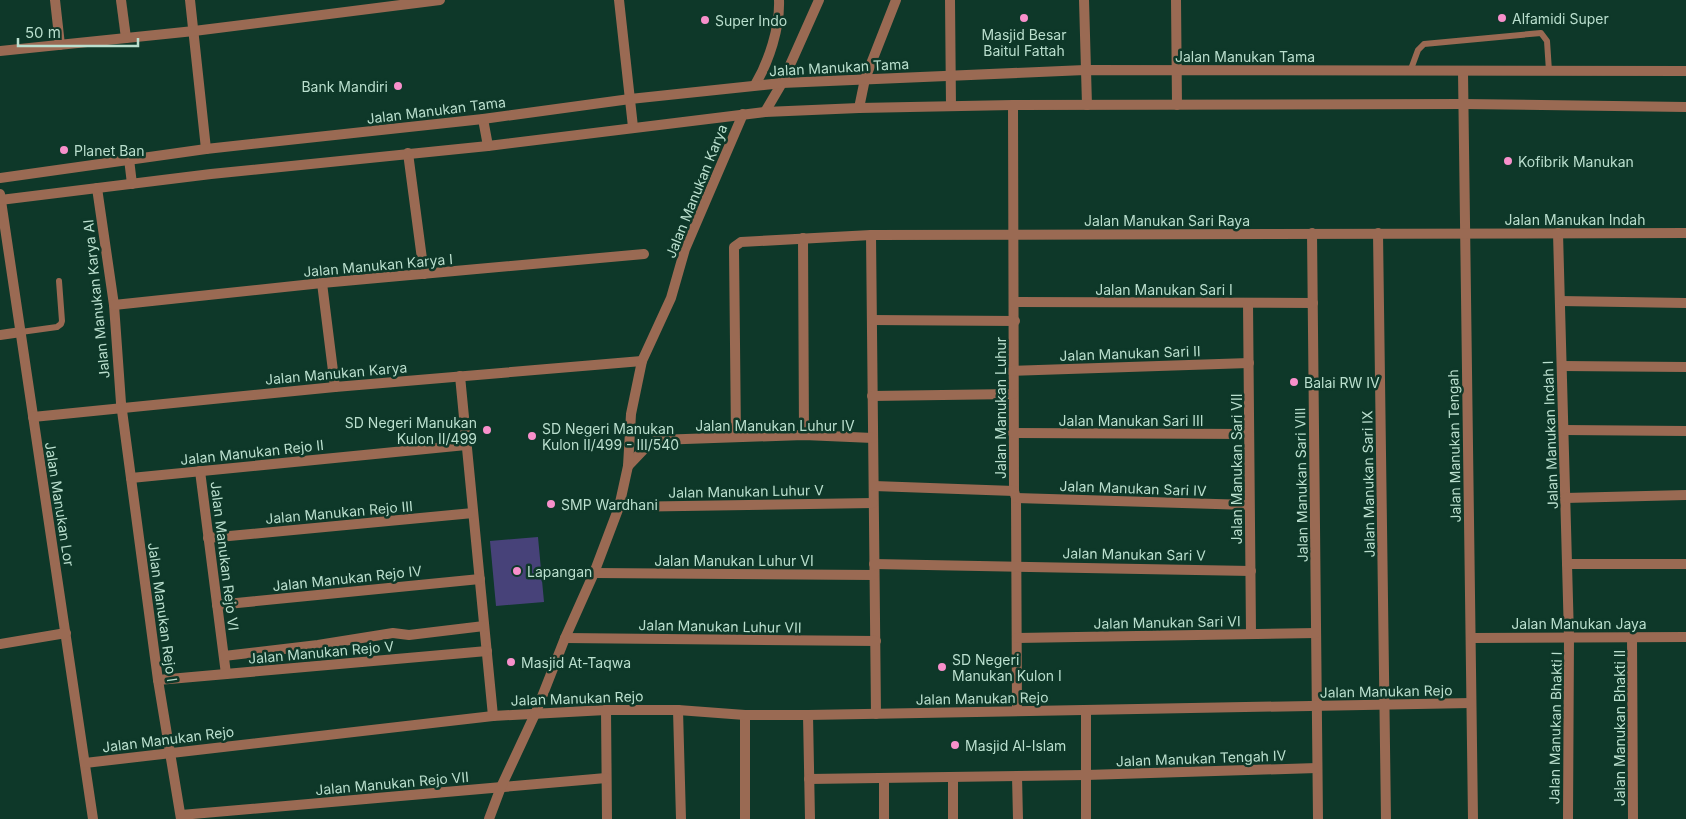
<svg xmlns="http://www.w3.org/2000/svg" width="1686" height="819" viewBox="0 0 1686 819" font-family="Inter,sans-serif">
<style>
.garden{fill:#474279}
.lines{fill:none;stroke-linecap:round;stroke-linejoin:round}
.service{stroke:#9a6a53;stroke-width:6}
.minor{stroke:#9a6a53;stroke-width:10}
.tertiary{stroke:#9a6a53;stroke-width:10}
.poi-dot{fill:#f890cb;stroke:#0e3829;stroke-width:2}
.labels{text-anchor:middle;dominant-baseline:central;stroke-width:5;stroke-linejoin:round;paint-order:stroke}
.poi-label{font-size:14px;fill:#badfce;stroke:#0e3829;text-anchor:start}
.street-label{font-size:14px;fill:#badfce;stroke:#0e3829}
</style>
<rect width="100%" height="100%" fill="#0e3829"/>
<polygon class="garden" points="538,537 544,602 496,606 490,541"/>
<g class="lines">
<g class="service">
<polyline points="1411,69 1418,50 1424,44 1541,33 1547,41 1549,71"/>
<polyline points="21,332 57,327 61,324 62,321 59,281"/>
</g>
<g class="minor">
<polyline points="55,0 60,45"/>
<polyline points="121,0 126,38"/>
<polyline points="190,0 206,149"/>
<polyline points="950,0 951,106"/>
<polyline points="1084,0 1087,105"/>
<polyline points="1176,0 1177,105"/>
<polyline points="0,51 194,31 440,0"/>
<polyline points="1463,72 1473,819"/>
<path d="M755 85C769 61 780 28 779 0"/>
<polyline points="1013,105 1014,491 1016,498 1017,710"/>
<polyline points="859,108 865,79 896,0"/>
<polyline points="765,112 782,83 819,0"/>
<polyline points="408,153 424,274"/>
<polyline points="97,188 114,305 121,403 131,478 158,680 181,819"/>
<polyline points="0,194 93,819"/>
<polyline points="1312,233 1318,819"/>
<polyline points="1378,233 1386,819"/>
<polyline points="1558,233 1569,637 1568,819"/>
<polyline points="871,235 876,714"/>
<polyline points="803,238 804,435"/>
<polyline points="322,283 335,387"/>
<polyline points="1560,301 1686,303"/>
<polyline points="1014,302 1313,303"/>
<polyline points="1248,303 1251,634"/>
<polyline points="114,305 322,283 644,254"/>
<polyline points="872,320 1015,321"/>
<polyline points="0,335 21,332"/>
<polyline points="1562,366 1686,367"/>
<polyline points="1012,371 1249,363"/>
<polyline points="460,376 493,716"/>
<polyline points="872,396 1013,394"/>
<polyline points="33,417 335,387 642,361"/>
<polyline points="1564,430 1686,431"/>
<polyline points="1013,433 1249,434"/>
<polyline points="736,437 734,250 734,247 741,242 871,235 1686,233"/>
<polyline points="628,466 649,444 657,440 804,435 873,438"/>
<polyline points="200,471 226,674"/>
<polyline points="131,478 466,445"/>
<polyline points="874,486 1014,491"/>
<polyline points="1016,498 1249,505"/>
<polyline points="1565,498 1686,495"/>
<polyline points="619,507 873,503"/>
<polyline points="208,538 473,513"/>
<polyline points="874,564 1251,571"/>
<polyline points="1567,564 1686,564"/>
<polyline points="594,573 874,575"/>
<polyline points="217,605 480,579"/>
<polyline points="1632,636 1633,819"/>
<polyline points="565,638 876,641"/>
<polyline points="1017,638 1316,633"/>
<polyline points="1472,638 1686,637"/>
<polyline points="0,644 66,633"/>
<polyline points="224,656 318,645 393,633 409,635 484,626"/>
<polyline points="158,680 487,651"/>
<polyline points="606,710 607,819"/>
<polyline points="678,710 681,819"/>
<polyline points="745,715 745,819"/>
<polyline points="808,715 810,819"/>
<polyline points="85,763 493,716 606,710 678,710 745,715 808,715 1471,703"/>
<polyline points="1017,776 1018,819"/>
<polyline points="953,777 953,819"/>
<polyline points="884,778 884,819"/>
<polyline points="809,779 1086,775 1317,768"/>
<polyline points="181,815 606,778"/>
<polyline points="489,819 501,787 536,712 565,638 594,573 619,507 628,466 631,414 642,361 671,298 685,249 743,114"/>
<polyline points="1086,819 1086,710"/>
</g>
<g class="tertiary">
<polyline points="619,0 633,127"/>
<polyline points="483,119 488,146"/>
<polyline points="129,159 132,184"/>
<polyline points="0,178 206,149 483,119 630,99 782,83 1085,70 1686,71"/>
<polyline points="0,200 211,174 488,146 765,112 859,108 1013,105 1463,104 1686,107"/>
</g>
</g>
<g class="poi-dot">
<circle cx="1024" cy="18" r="5"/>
<circle cx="1502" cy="18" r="5"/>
<circle cx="705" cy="20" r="5"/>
<circle cx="398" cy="86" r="5"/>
<circle cx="64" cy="150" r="5"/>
<circle cx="1508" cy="161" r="5"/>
<circle cx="1294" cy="382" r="5"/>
<circle cx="487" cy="430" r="5"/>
<circle cx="532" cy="436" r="5"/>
<circle cx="551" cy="504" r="5"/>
<circle cx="517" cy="571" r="5"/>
<circle cx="511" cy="662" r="5"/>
<circle cx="942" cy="667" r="5"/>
<circle cx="955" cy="745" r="5"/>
</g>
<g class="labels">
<g class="poi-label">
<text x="1512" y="18">Alfamidi Super</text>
<text x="715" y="20">Super Indo</text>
<text x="1024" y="34" text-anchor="middle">Masjid Besar<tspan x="1024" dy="16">Baitul Fattah</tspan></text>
<text x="388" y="86" text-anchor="end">Bank Mandiri</text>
<text x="74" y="150">Planet Ban</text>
<text x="1518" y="161">Kofibrik Manukan</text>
<text x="1304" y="382">Balai RW IV</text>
<text x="477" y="422" text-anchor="end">SD Negeri Manukan<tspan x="477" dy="16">Kulon II/499</tspan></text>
<text x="542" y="428">SD Negeri Manukan<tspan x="542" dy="16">Kulon II/499 - III/540</tspan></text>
<text x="561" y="504">SMP Wardhani</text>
<text x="527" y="571">Lapangan</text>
<text x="952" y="659">SD Negeri<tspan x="952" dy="16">Manukan Kulon I</tspan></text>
<text x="521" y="662">Masjid At-Taqwa</text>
<text x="965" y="745">Masjid Al-Islam</text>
</g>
<g class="street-label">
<text x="1245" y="56">Jalan Manukan Tama</text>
<text transform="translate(839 67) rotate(-3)">Jalan Manukan Tama</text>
<text transform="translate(436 110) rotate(-7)">Jalan Manukan Tama</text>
<text transform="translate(696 191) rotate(-68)">Jalan Manukan Karya</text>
<text x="1575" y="219">Jalan Manukan Indah</text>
<text x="1167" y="220">Jalan Manukan Sari Raya</text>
<text transform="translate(378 265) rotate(-5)">Jalan Manukan Karya I</text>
<text x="1164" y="289">Jalan Manukan Sari I</text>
<text transform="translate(96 299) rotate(-96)">Jalan Manukan Karya AI</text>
<text transform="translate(1130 353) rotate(-2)">Jalan Manukan Sari II</text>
<text transform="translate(336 373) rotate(-5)">Jalan Manukan Karya</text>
<text transform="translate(1000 408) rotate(-90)">Jalan Manukan Luhur</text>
<text x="1131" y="420">Jalan Manukan Sari III</text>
<text x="775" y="425">Jalan Manukan Luhur IV</text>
<text transform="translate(1550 435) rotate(-92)">Jalan Manukan Indah I</text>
<text transform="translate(1454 446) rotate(-91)">Jalan Manukan Tengah</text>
<text transform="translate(252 452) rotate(-6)">Jalan Manukan Rejo II</text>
<text transform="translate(1236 469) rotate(-90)">Jalan Manukan Sari VII</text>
<text transform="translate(1368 484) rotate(-91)">Jalan Manukan Sari IX</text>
<text transform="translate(1301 485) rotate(-91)">Jalan Manukan Sari VIII</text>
<text transform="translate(1133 488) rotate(2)">Jalan Manukan Sari IV</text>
<text transform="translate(746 491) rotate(-1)">Jalan Manukan Luhur V</text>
<text transform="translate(60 504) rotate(81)">Jalan Manukan Lor</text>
<text transform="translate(339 512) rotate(-5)">Jalan Manukan Rejo III</text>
<text transform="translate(1134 554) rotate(1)">Jalan Manukan Sari V</text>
<text transform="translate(225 556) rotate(83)">Jalan Manukan Rejo VI</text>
<text x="734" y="560">Jalan Manukan Luhur VI</text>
<text transform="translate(347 578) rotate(-6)">Jalan Manukan Rejo IV</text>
<text transform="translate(163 612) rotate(82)">Jalan Manukan Rejo I</text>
<text transform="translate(1167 622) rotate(-1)">Jalan Manukan Sari VI</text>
<text x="1579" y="623">Jalan Manukan Jaya</text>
<text transform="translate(720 626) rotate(1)">Jalan Manukan Luhur VII</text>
<text transform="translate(321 652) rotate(-5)">Jalan Manukan Rejo V</text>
<text transform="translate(1386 691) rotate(-1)">Jalan Manukan Rejo</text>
<text transform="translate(577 698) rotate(-2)">Jalan Manukan Rejo</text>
<text transform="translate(982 698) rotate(-1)">Jalan Manukan Rejo</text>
<text transform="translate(1555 728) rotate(-89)">Jalan Manukan Bhakti I</text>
<text transform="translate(1619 728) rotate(-90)">Jalan Manukan Bhakti II</text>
<text transform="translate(168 739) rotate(-7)">Jalan Manukan Rejo</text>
<text transform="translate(1201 758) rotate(-2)">Jalan Manukan Tengah IV</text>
<text transform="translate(392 783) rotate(-5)">Jalan Manukan Rejo VII</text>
</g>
</g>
<path d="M18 38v8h120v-8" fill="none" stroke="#badfce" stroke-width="2.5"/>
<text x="25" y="38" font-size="15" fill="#badfce" stroke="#0e3829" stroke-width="4" paint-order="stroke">50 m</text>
</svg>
